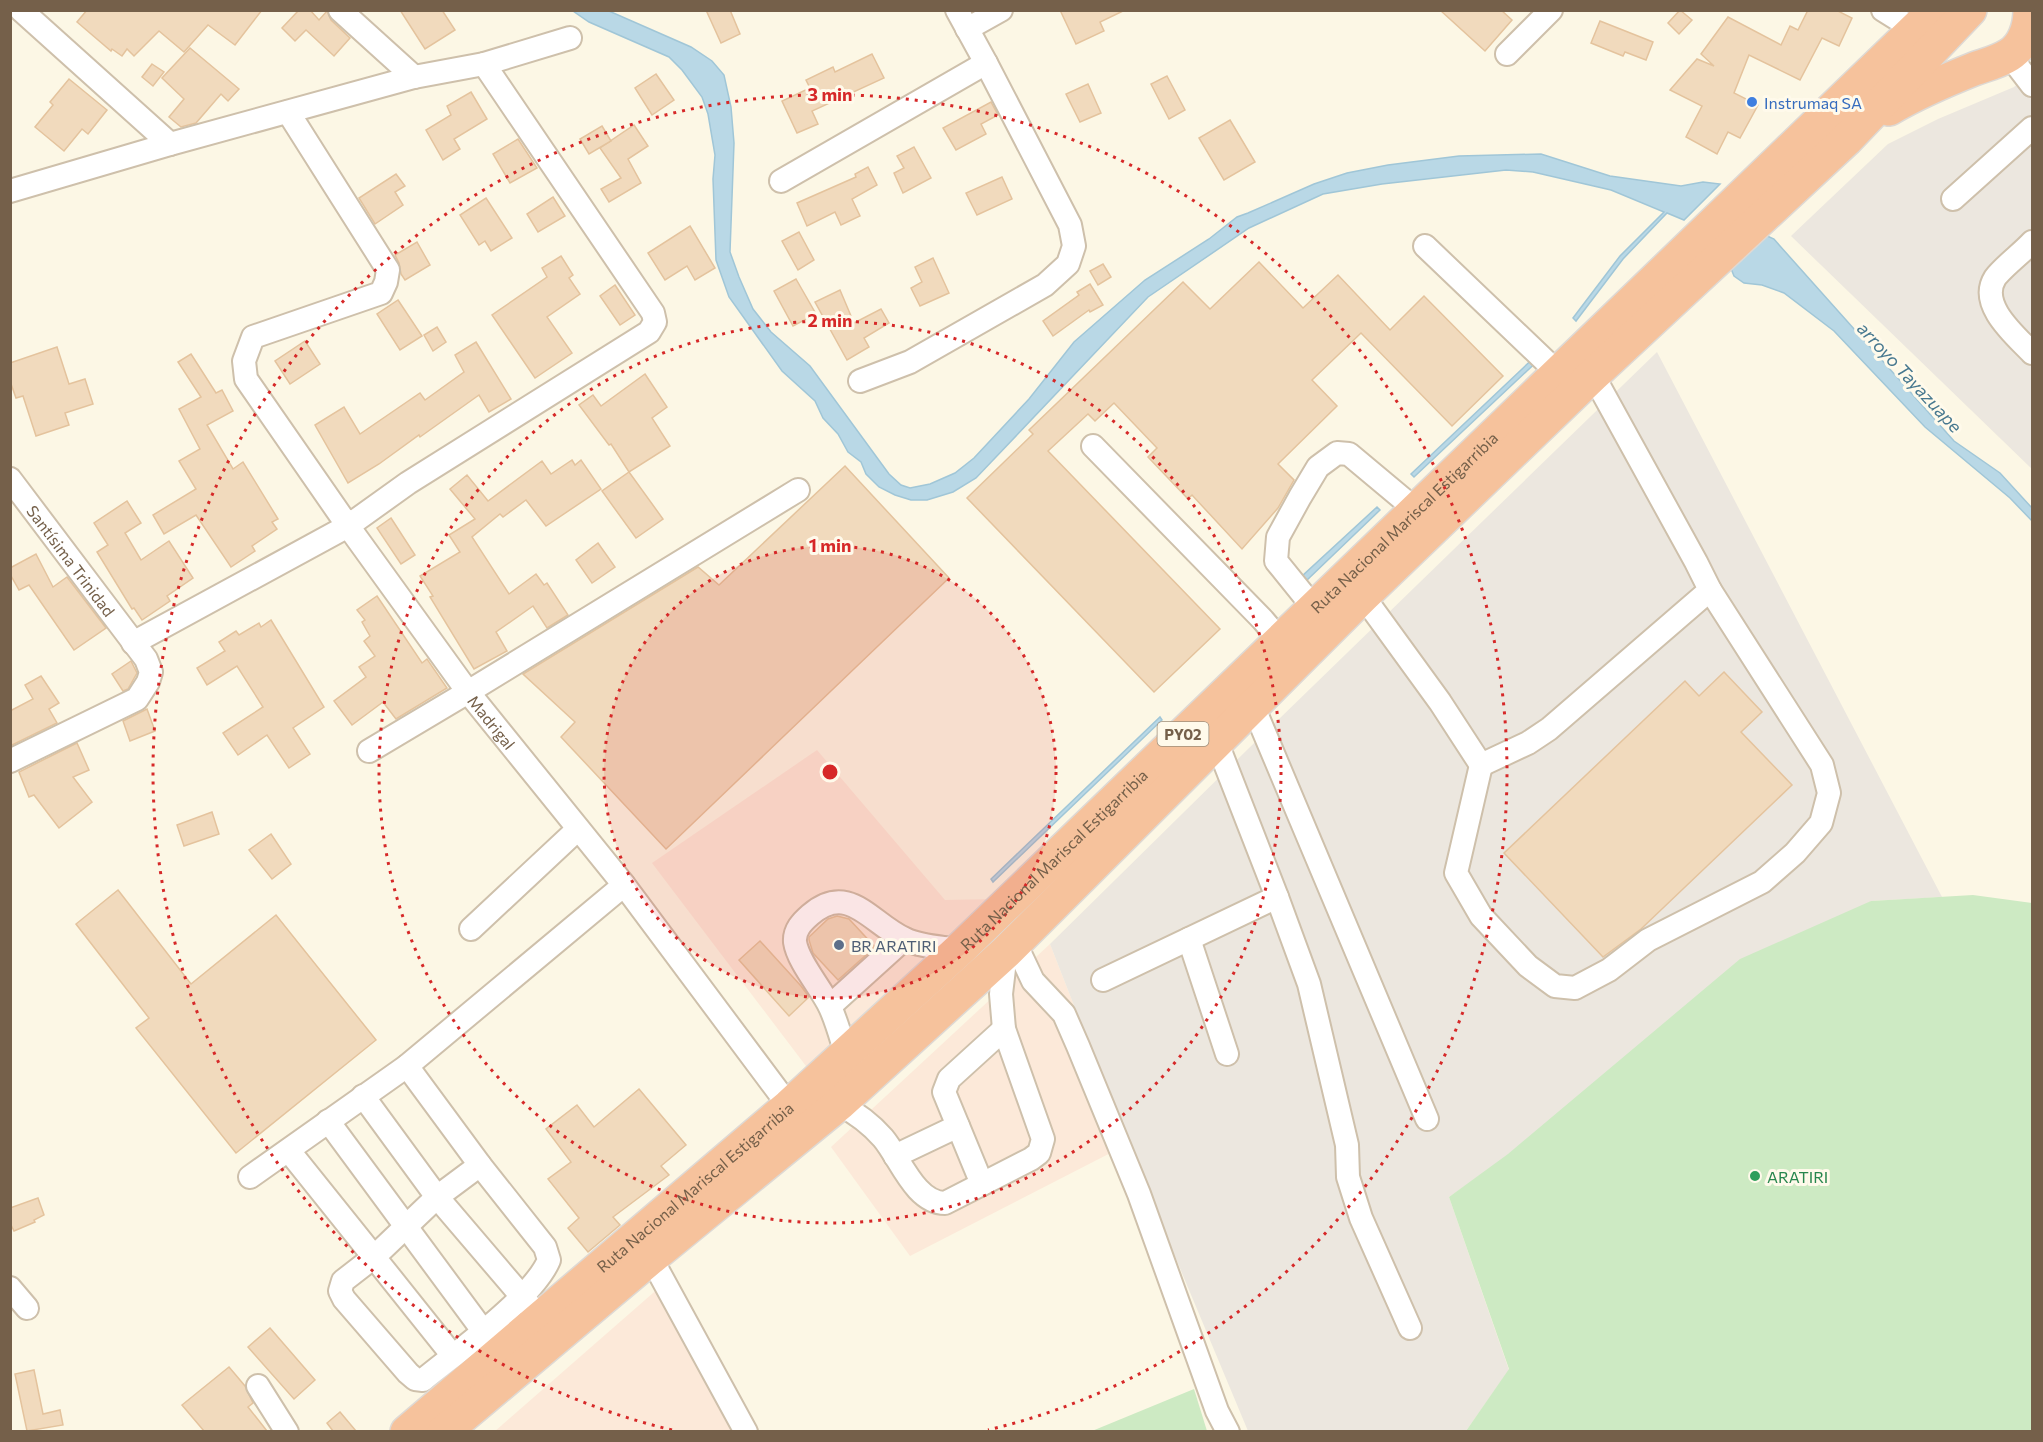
<svg xmlns="http://www.w3.org/2000/svg" width="2043" height="1442" viewBox="0 0 2043 1442" font-family="Commissioner,sans-serif">
<style>
.commercial{fill:#fce9d9}
.industrial{fill:#ece7df}
.green{fill:#cdeac3}
.water{fill:#b9d8e6;stroke:#a0c6d7;stroke-width:1.5}
.building{fill:#f1dabd;stroke:#e4c39d;stroke-width:1.5}
.lines{fill:none;stroke-linecap:round;stroke-linejoin:round}
.minor-casing{stroke:#cec0ab;stroke-width:26}
.highway-casing{stroke:#ded9d4;stroke-width:36}
.minor{stroke:#fff;stroke-width:22}
.highway{stroke:#f6c29c;stroke-width:33}
.ring{fill:none;stroke:#d62828;stroke-width:3;stroke-dasharray:3 6}
.shop-dot{fill:#3f7fe0;stroke:#fffaeb;stroke-width:2}
.service-dot{fill:#5c6f8a;stroke:#fffaeb;stroke-width:2}
.leisure-dot{fill:#2e9e5b;stroke:#fffaeb;stroke-width:2}
.labels{text-anchor:middle;dominant-baseline:central;stroke-width:6;stroke-linejoin:round;paint-order:stroke}
.shield{fill:#fffaeb;stroke:#9e8e7a;stroke-width:1.5}
.shield-label{font-size:15px;font-weight:bold;fill:#75604a}
.shop-label{font-size:16px;fill:#366cbe;stroke:#fffaeb;text-anchor:start}
.street-label{font-size:16px;fill:#75604a;stroke:#fffaeb}
.service-label{font-size:16px;fill:#4e5e75;stroke:#fffaeb;text-anchor:start}
.leisure-label{font-size:16px;fill:#27864d;stroke:#fffaeb;text-anchor:start}
.water-label{font-size:18px;font-style:italic;fill:#47788f;stroke:#fffaeb}
.centre{fill:#d62828;stroke:#fffaeb;stroke-width:3}
.ring-label{font-size:18px;text-anchor:middle;font-weight:bold;fill:#d62828;stroke:#fffaeb;stroke-width:6;stroke-linejoin:round;paint-order:stroke}
</style>
<rect width="100%" height="100%" fill="#fcf7e5"/>
<g class="commercial">
<polygon points="817,750 945,900 997,899 809,1070 652,863"/>
<polygon points="1050,944 1128,1144 910,1256 831,1147"/>
<polygon points="661,1286 744,1432 494,1432"/>
</g>
<g class="industrial">
<polygon points="2032,72 2032,469 1791,236 1888,144 1938,119 2014,87"/>
<polygon points="1657,352 1942,897 1871,901 1449,1197 1509,1370 1466,1431 1248,1431 1128,1144 1050,944 1248,749"/>
</g>
<g class="green">
<polygon points="1973,895 2032,903 2032,1431 1466,1431 1509,1369 1449,1197 1508,1154 1740,959 1871,901"/>
<polygon points="1194,1389 1207,1431 1092,1431"/>
</g>
<g class="water">
<polygon points="573,11 609,11 691,47 712,61 724,75 731,107 734,143 730,252 739,277 753,309 771,332 810,366 889,474 901,485 910,488 930,484 955,473 974,458 1029,399 1074,342 1145,280 1209,239 1237,217 1248,213 1314,184 1347,173 1388,165 1459,156 1541,154 1610,176 1681,186 1703,182 1720,184 1684,220 1667,213 1623,259 1576,321 1573,318 1620,256 1664,212 1611,190 1533,172 1506,170 1382,184 1323,194 1249,228 1148,297 976,478 953,492 927,500 911,500 895,495 879,487 866,474 861,462 848,452 838,434 823,418 815,401 782,371 729,297 716,260 713,179 715,155 708,114 702,97 682,70 669,57 589,22"/>
<polygon points="1765,235 1774,239 1780,246 1954,441 2000,473 2032,508 2032,521 2010,498 1925,427 1834,331 1784,293 1762,285 1744,283 1734,276 1730,266"/>
<polygon points="1541,351 1545,354 1414,477 1411,474"/>
<polygon points="1377,507 1380,510 1306,581 1301,577"/>
<polygon points="1160,717 1162,720 993,882 991,879"/>
</g>
<g class="building">
<polygon points="87,10 262,10 235,45 208,25 184,52 159,31 134,56 127,49 122,56 112,49 111,51 77,22"/>
<polygon points="299,10 310,10 319,20 327,11 331,20 350,38 334,56 306,30 295,41 282,28"/>
<polygon points="400,10 442,10 455,30 425,49"/>
<polygon points="706,10 730,10 740,34 721,43"/>
<polygon points="1060,10 1125,10 1100,22 1104,31 1076,44"/>
<polygon points="1440,10 1501,10 1512,20 1485,51"/>
<polygon points="1680,10 1692,20 1679,34 1668,23"/>
<polygon points="1808,10 1836,10 1852,18 1839,46 1822,38 1800,80 1749,55 1734,93 1758,105 1740,138 1728,132 1717,154 1686,137 1702,106 1670,90 1697,59 1714,66 1701,54 1728,17 1781,45 1790,26 1798,30"/>
<polygon points="1600,21 1653,42 1646,60 1625,52 1623,56 1591,43"/>
<polygon points="190,48 239,89 228,101 221,94 196,123 181,127 169,117 184,99 162,78"/>
<polygon points="872,54 884,78 812,111 818,124 797,133 782,101 810,88 806,80 833,67 835,72"/>
<polygon points="152,64 164,72 153,86 142,77"/>
<polygon points="656,74 674,100 652,115 635,88"/>
<polygon points="1167,76 1185,110 1169,119 1151,84"/>
<polygon points="69,79 107,110 88,134 82,129 64,151 35,127 53,105 50,102"/>
<polygon points="1088,84 1101,113 1080,122 1066,94"/>
<polygon points="471,92 487,119 454,139 460,149 443,160 426,130 451,115 447,106"/>
<polygon points="991,102 998,115 981,124 986,134 956,150 943,128"/>
<polygon points="1230,120 1255,162 1224,180 1199,138"/>
<polygon points="634,125 648,146 628,159 641,183 609,202 601,189 621,178 600,148"/>
<polygon points="602,126 611,141 589,154 580,139"/>
<polygon points="518,139 537,168 510,183 493,154"/>
<polygon points="914,147 931,178 903,193 894,173 904,168 897,156"/>
<polygon points="868,167 877,185 852,199 860,216 841,225 835,212 807,226 797,203 856,177 855,174"/>
<polygon points="396,174 405,186 395,192 403,205 375,224 359,198"/>
<polygon points="1002,177 1012,199 977,215 966,193"/>
<polygon points="553,197 565,216 538,232 527,214"/>
<polygon points="486,198 512,238 491,251 485,241 479,245 460,215"/>
<polygon points="690,226 715,268 695,280 687,266 665,280 648,253"/>
<polygon points="799,232 814,260 798,270 782,241"/>
<polygon points="417,242 430,265 405,280 401,274 399,263 395,255"/>
<polygon points="561,256 573,275 569,278 580,294 547,317 572,353 535,378 492,315 547,277 542,268"/>
<polygon points="933,258 949,293 920,306 911,288 922,282 915,267"/>
<polygon points="1259,262 1303,308 1338,275 1390,330 1424,296 1503,376 1452,426 1361,333 1312,380 1337,406 1278,464 1294,480 1278,508 1242,549 1192,495 1188,499 1148,457 1157,448 1114,403 1095,421 1088,414 1048,451 1220,629 1154,692 967,498 1033,434 1029,430 1183,282 1210,309"/>
<polygon points="1103,264 1111,277 1098,285 1090,271"/>
<polygon points="796,279 816,314 793,326 774,291"/>
<polygon points="1090,284 1103,305 1090,312 1089,310 1053,336 1043,321 1079,295 1077,292"/>
<polygon points="615,285 635,315 620,325 600,296"/>
<polygon points="840,290 854,323 881,309 889,323 864,338 869,347 847,360 815,302"/>
<polygon points="398,300 422,336 400,350 377,314"/>
<polygon points="437,327 446,342 433,351 424,335"/>
<polygon points="305,341 320,364 290,384 275,361"/>
<polygon points="476,342 511,399 489,412 479,395 420,437 419,435 379,464 348,483 315,425 344,407 360,434 420,393 425,400 464,372 455,355"/>
<polygon points="57,347 69,384 85,379 93,404 65,413 69,425 36,436 23,396 16,398 10,381 10,363"/>
<polygon points="191,354 216,393 222,390 233,411 207,425 233,469 243,462 278,519 272,522 277,529 252,546 255,551 231,567 196,515 164,534 153,515 196,489 179,461 200,449 179,409 201,397 178,362"/>
<polygon points="645,374 667,407 652,418 670,446 629,472 611,444 609,445 579,405 593,395 601,406"/>
<polygon points="572,460 575,465 581,460 601,489 546,526 526,500 503,517 500,514 472,537 509,594 536,574 544,585 547,583 568,615 547,628 533,606 496,632 507,651 474,669 430,597 433,596 420,576 460,552 449,535 475,519 450,489 467,475 488,501 542,461 551,474"/>
<polygon points="845,466 949,578 666,849 561,737 575,722 523,674 698,567 719,585"/>
<polygon points="629,472 663,519 636,538 602,491"/>
<polygon points="127,501 141,523 125,533 141,560 169,541 193,578 167,596 170,601 142,620 134,608 132,609 97,552 108,545 94,523"/>
<polygon points="391,518 415,555 401,564 377,528"/>
<polygon points="598,543 615,567 592,583 576,560"/>
<polygon points="36,554 53,587 67,577 106,628 74,650 29,585 19,590 10,574 10,568"/>
<polygon points="377,596 422,663 427,659 447,688 396,719 383,702 352,725 334,701 366,677 359,667 375,656 364,641 370,636 362,622 365,620 357,610"/>
<polygon points="271,620 324,707 293,728 310,754 289,768 267,735 238,755 223,733 263,707 237,666 207,685 197,668 225,651 219,642 236,631 239,635 259,623 261,627"/>
<polygon points="131,661 137,673 128,689 123,691 112,674"/>
<polygon points="1724,672 1762,712 1741,732 1792,785 1641,929 1603,957 1504,853 1685,681 1699,696"/>
<polygon points="41,676 59,703 49,709 57,723 10,746 10,711 33,699 25,685"/>
<polygon points="147,709 155,731 130,741 123,721"/>
<polygon points="77,743 89,770 73,777 92,802 59,828 34,795 29,797 19,772"/>
<polygon points="212,812 219,834 184,846 177,825"/>
<polygon points="271,834 291,864 272,879 249,850"/>
<polygon points="118,890 191,984 276,915 376,1040 236,1153 136,1028 149,1018 76,924"/>
<polygon points="837,916 849,919 875,947 838,980 813,953 809,940 809,937 828,919"/>
<polygon points="760,941 801,986 809,997 789,1016 739,960"/>
<polygon points="639,1089 686,1145 661,1166 669,1175 613,1217 620,1225 588,1252 568,1228 579,1218 548,1179 571,1162 546,1129 577,1105 594,1127"/>
<polygon points="38,1198 44,1215 34,1220 35,1222 14,1231 10,1223 10,1208"/>
<polygon points="270,1328 315,1380 294,1399 248,1347"/>
<polygon points="229,1367 245,1386 253,1403 248,1407 267,1431 204,1431 182,1405"/>
<polygon points="34,1370 43,1414 60,1410 63,1425 27,1431 15,1374"/>
<polygon points="340,1412 356,1431 333,1431 327,1423"/>
</g>
<g class="lines">
<g class="minor-casing">
<g id="minor">
<polyline points="21,10 170,144"/>
<polyline points="340,10 414,77"/>
<polyline points="1883,10 1915,30"/>
<polyline points="967,29 1001,10"/>
<polyline points="1507,54 1551,10"/>
<polyline points="2009,55 2032,85"/>
<polyline points="288,112 388,270 386,282 381,293 253,337 244,361 246,379 348,526 408,483 649,332 655,322 653,313 484,64"/>
<polyline points="781,181 986,63"/>
<polyline points="10,191 170,144 414,77 484,64 570,38"/>
<polyline points="1953,199 2032,128"/>
<path d="M2032 242C2023 252 2002 268 1995 278 1978 305 2016 336 2032 353"/>
<polyline points="1425,246 1558,373"/>
<polyline points="860,381 910,362 1045,285 1068,264 1074,246 1070,225 986,63 957,10"/>
<polyline points="1093,446 1263,620 1280,640"/>
<path id="s1" d="M10 479 146 659 151 672 148 682 137 699 10 761"/>
<polyline points="1363,596 1440,702 1481,765 1528,743 1549,729 1710,590 1696,562 1593,375"/>
<polyline points="1314,608 1276,561 1278,537 1300,497 1318,467 1337,453 1349,454 1416,510"/>
<path id="s2" d="M133 643 348 526 468 692 624 885 789 1106"/>
<polyline points="1253,706 1427,1119"/>
<polyline points="1217,743 1277,897 1309,984 1347,1145 1348,1177 1361,1218 1410,1328"/>
<polyline points="369,751 468,692 798,490"/>
<polyline points="1481,765 1456,873 1481,916 1528,966 1555,986 1575,988 1609,970 1648,940 1762,882 1795,853 1821,823 1829,793 1822,765 1710,590"/>
<polyline points="471,929 578,829"/>
<polyline points="1189,939 1227,1054"/>
<polyline points="1015,943 1033,981 1064,1014 1078,1046 1139,1194 1217,1411 1228,1432"/>
<polyline points="1103,980 1277,897"/>
<polyline points="830,1006 904,939"/>
<path d="M846 1054C841 1038 837 1022 830 1007 821 988 798 962 795 942 794 930 802 922 810 915 849 881 871 924 905 939 921 947 942 947 959 950"/>
<polyline points="363,1096 437,1197 530,1306"/>
<path d="M839 1104C856 1113 870 1123 883 1138 900 1158 915 1203 945 1203L1031 1159 1039 1153 1043 1139 1004 1029 1001 994 1006 952"/>
<polyline points="328,1121 492,1343"/>
<path d="M289 1151 374 1257 343 1281 340 1291 344 1299 408 1373 415 1379 423 1380C457 1352 533 1298 549 1260L545 1247 480 1165 407 1066"/>
<polyline points="895,1156 958,1126"/>
<polyline points="250,1177 407,1066 624,885"/>
<polyline points="982,1184 944,1092 949,1079 1004,1029"/>
<polyline points="645,1247 746,1432"/>
<polyline points="10,1288 27,1308"/>
<polyline points="453,1356 374,1257 437,1197 480,1165"/>
<polyline points="258,1386 287,1432"/>
</g>
</g>
<g class="highway-casing">
<g id="highway">
<path d="M1889 109C1916 93 1944 81 1974 69 1985 65 1998 62 2009 55 2024 46 2030 27 2030 10"/>
<path id="s3" d="M407 1432 789 1106 959 950 1935 10"/>
<polyline points="444,1432 652,1257 839,1104 1006,952 1363,596 1593,375 1846,140 1970,10"/>
</g>
</g>
<use href="#minor" class="minor"/>
<use href="#highway" class="highway"/>
</g>
<circle cx="830" cy="772" r="226" fill="#d62828" fill-opacity=".12"/>
<g class="ring">
<circle cx="830" cy="772" r="226"/>
<circle cx="830" cy="772" r="451"/>
<path d="M672 1430A677 677 0 1 1 988 1430"/>
</g>
<circle class="shop-dot" cx="1752" cy="102" r="6"/>
<circle class="service-dot" cx="839" cy="945" r="6"/>
<circle class="leisure-dot" cx="1755" cy="1176" r="6"/>
<g class="labels">
<rect class="shield" x="1157.5" y="722" width="51" height="24" rx="4.5"/>
<g class="shield-label">
<text x="1183" y="734">PY02</text>
</g>
<g class="shop-label">
<text x="1764" y="102">Instrumaq SA</text>
</g>
<g class="street-label">
<text stroke="none"><textPath href="#s3" startOffset="1350">Ruta Nacional Mariscal Estigarribia</textPath></text>
<text stroke="none"><textPath href="#s1" startOffset="102">Santísima Trinidad</textPath></text>
<text stroke="none"><textPath href="#s2" startOffset="488">Madrigal</textPath></text>
<text stroke="none"><textPath href="#s3" startOffset="864">Ruta Nacional Mariscal Estigarribia</textPath></text>
<text stroke="none"><textPath href="#s3" startOffset="378">Ruta Nacional Mariscal Estigarribia</textPath></text>
</g>
<g class="service-label">
<text x="851" y="945">BR ARATIRI</text>
</g>
<g class="leisure-label">
<text x="1767" y="1176">ARATIRI</text>
</g>
<g class="water-label">
<text transform="translate(1910 377) rotate(47)">arroyo Tayazuape</text>
</g>
</g>
<circle cx="830" cy="772" r="9" class="centre"/>
<g class="ring-label">
<text x="830" y="101">3 min</text>
<text x="830" y="327">2 min</text>
<text x="830" y="552">1 min</text>
</g>
<rect width="2043" height="1442" fill="none" stroke="#75604a" stroke-width="24"/>
</svg>
